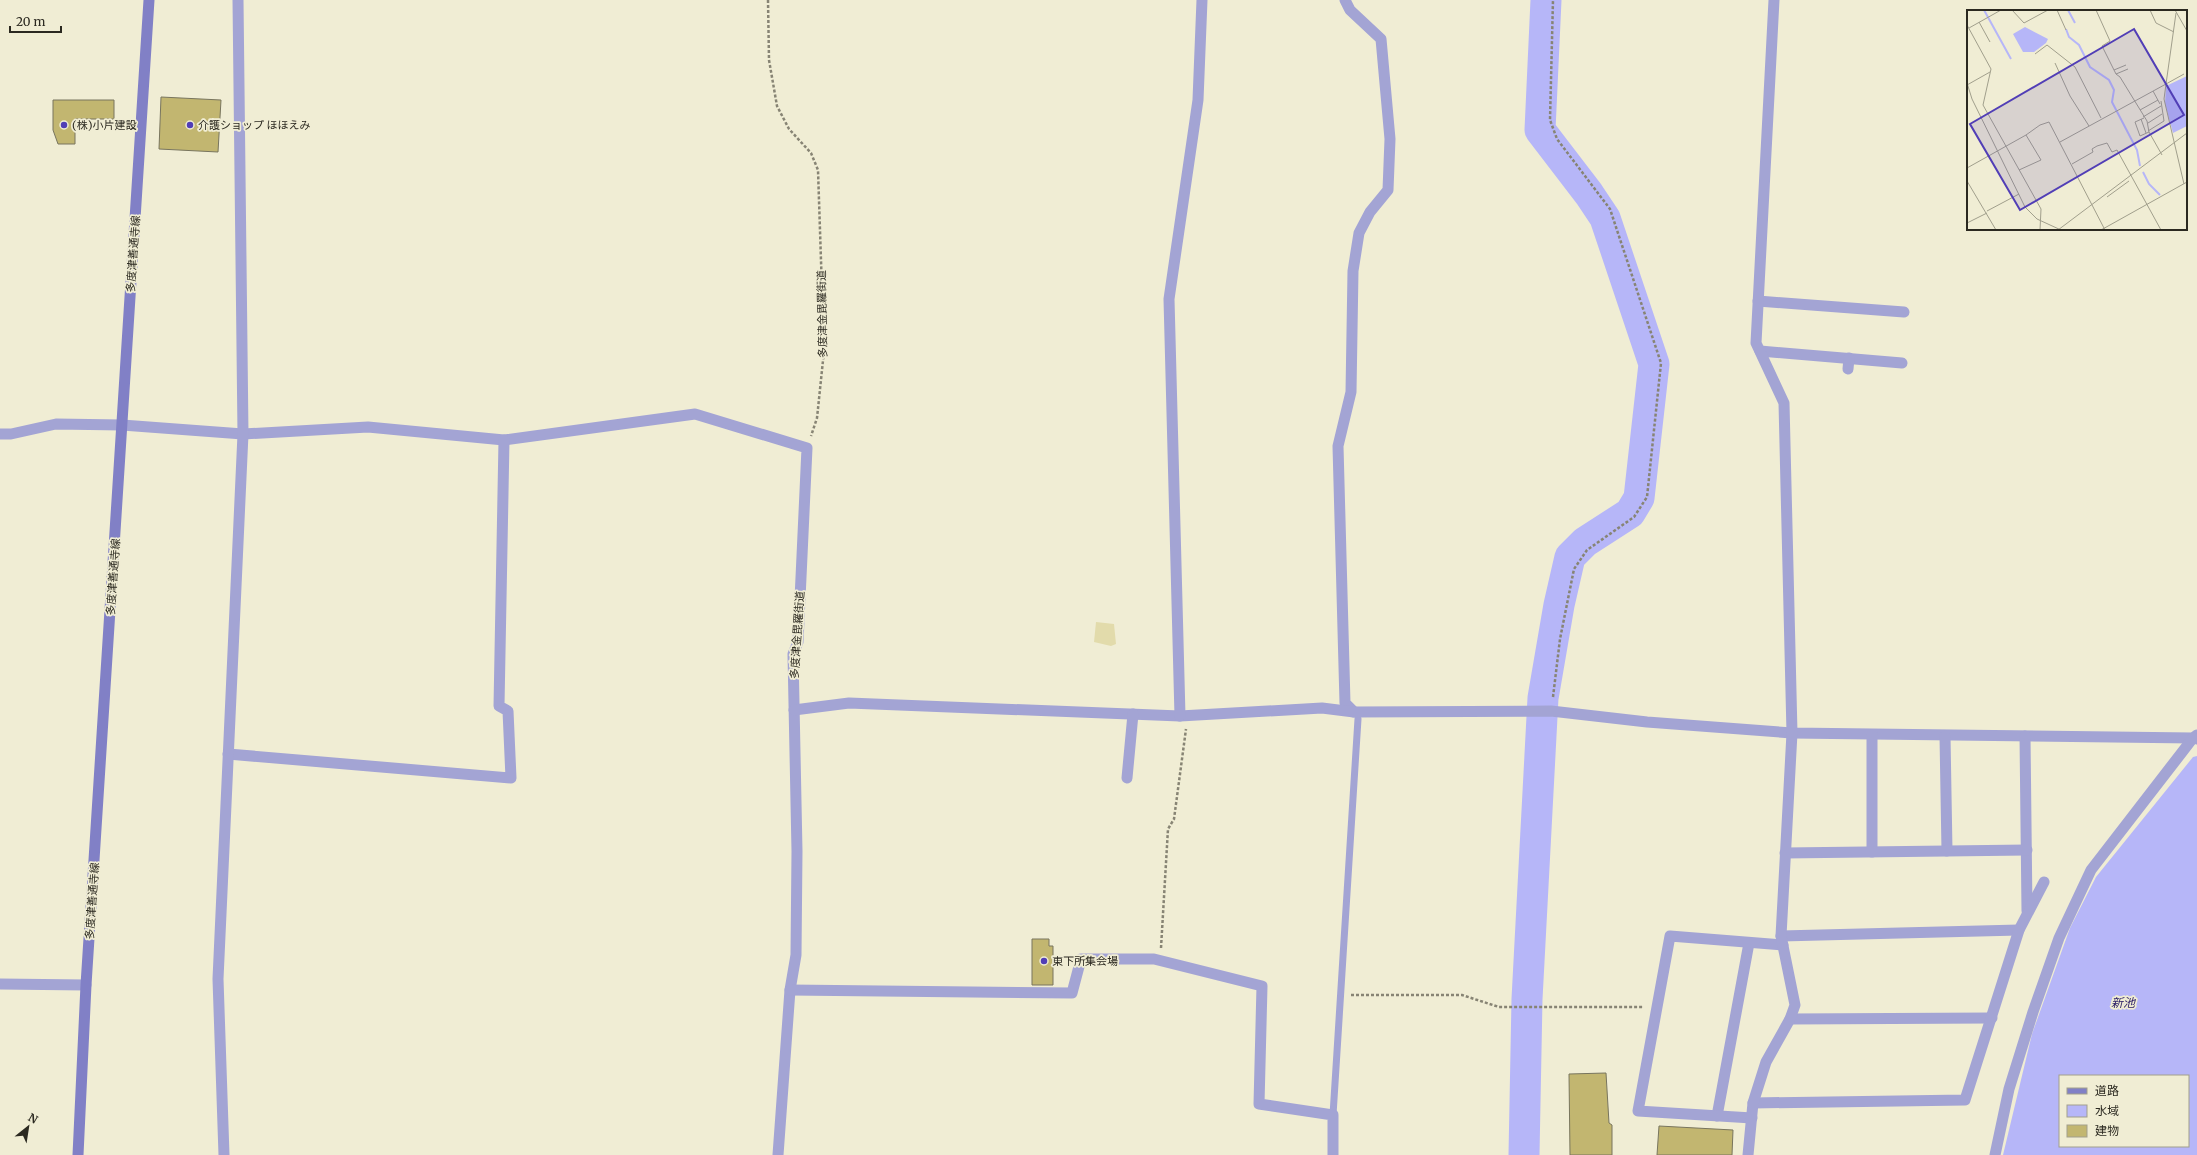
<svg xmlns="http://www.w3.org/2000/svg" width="2197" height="1155" viewBox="0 0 2197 1155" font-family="Merriweather,'Noto Sans JP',serif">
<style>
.green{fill:#e2dbab}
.water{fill:#b6b6f8;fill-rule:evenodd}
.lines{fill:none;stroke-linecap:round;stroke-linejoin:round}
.river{stroke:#b6b6f8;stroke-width:31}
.building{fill:#c2b670;stroke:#78755e}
.path{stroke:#878474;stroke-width:2.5;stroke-dasharray:3 2;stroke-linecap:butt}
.service{stroke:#a3a4d4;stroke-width:7}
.minor{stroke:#a3a4d4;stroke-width:11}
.secondary{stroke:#8180c6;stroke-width:11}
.poi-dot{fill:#513eb6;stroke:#f0edd4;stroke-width:1.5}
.labels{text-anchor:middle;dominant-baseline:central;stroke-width:3.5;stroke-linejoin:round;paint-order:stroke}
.poi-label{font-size:11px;fill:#2b2920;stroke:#f0edd4;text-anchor:start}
.street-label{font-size:11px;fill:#2b2920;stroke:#f0edd4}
.water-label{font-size:12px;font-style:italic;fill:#281b65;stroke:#f0edd4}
.inset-river{fill:none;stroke:#b6b6f8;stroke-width:2}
.inset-road{fill:none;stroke:#a19f8c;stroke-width:1}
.view{fill:#513eb6;fill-opacity:0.15;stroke:#513eb6;stroke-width:2}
.inset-edge{fill:none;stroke:#2b2920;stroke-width:2}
</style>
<rect width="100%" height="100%" fill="#f0edd4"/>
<polygon class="green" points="1096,622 1114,624 1116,644 1111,646 1094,642"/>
<path class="water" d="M2197 756V1155H2003L2032 1034 2070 928 2096 877 2193 757ZM2060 1076H2188V1146H2060Z"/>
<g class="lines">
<polyline class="river" points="1524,1155 1527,999 1543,698 1559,605 1570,557 1585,542 1630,513 1639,498 1654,364 1605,218 1589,194 1540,130 1546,0"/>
</g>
<g class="building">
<polygon points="161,97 221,100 218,152 159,149"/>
<polygon points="53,100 114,100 114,119 75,119 75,144 58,144 53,130"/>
<polygon points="1032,939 1049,939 1049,946 1053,946 1053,985 1032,985"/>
<polygon points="1606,1073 1609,1123 1612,1125 1612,1155 1570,1155 1569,1074"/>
<polygon points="1659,1126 1733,1130 1732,1155 1657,1155"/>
</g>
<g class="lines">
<g class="path">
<polyline points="768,0 769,60 777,106 789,129 811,153 818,170 824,351 817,418 811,436"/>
<polyline points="1553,697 1560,639 1574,569 1587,550 1634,517 1647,497 1661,363 1610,209 1557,139 1550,120 1553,0"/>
<polyline points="1161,948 1168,829 1174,819 1186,729"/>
<polyline points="1351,995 1462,995 1499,1007 1644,1007"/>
</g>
<polyline class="service" points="1333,1115 1358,719"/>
<g class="minor">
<polyline points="1345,0 1350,10 1381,39 1390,139 1388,190 1370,212 1359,233 1353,271 1351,392 1338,446 1345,703 1354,712"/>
<polyline points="1758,301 1904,312"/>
<polyline points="1760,351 1902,363"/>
<polyline points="1848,369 1849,358"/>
<polyline points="0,434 11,434 56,424 122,425 243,434 368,427 504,440 695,414 807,448 798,642 793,654 797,851 796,955 790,990 778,1155"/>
<polyline points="794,710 849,703 1180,716 1322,708 1354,712 1551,711 1647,722 1792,733 2193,738 2197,735"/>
<polyline points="1180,716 1169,299 1198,100 1202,0"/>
<polyline points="1872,735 1872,852"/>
<polyline points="1945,736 1947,851"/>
<polyline points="2025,736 2027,911"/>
<polyline points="228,754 511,778 508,711 499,706 504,440"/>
<polyline points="1127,778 1133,714"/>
<polyline points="1785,853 2027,850"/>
<polyline points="1781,936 2019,930"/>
<polyline points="0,984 86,985"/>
<polyline points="790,990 1072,993 1081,959 1154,959 1262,986 1259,1104 1333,1115 1333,1155"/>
<polyline points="1790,1019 1992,1018"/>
<polyline points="1753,1103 1965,1100 2019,930 2044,882"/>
<polyline points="1717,1116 1749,943"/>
<polyline points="1752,1118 1638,1111 1670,936 1783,945"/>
<polyline points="224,1155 218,979 243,434 238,0"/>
<polyline points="1748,1155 1753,1103 1766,1062 1790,1019 1795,1005 1781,936 1792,733 1784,403 1756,343 1774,0"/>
<polyline points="1995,1155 2009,1089 2033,1012 2059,938 2091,870 2193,738 2197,739"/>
</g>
<polyline class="secondary" points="78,1155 86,985 149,0"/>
</g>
<g class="poi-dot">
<circle cx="64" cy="125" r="4"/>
<circle cx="190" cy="125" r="4"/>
<circle cx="1044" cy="961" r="4"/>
</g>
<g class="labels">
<g class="poi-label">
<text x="72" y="125">(株)小片建設</text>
<text x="198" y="125">介護ショップ ほほえみ</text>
<text x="1052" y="961">東下所集会場</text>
</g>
<g class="street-label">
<text transform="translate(133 254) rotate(-86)">多度津善通寺線</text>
<text transform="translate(822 314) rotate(-91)">多度津金毘羅街道</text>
<text transform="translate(113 577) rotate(-86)">多度津善通寺線</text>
<text transform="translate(797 635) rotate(-86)">多度津金毘羅街道</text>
<text transform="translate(92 901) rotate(-86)">多度津善通寺線</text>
</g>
<g class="water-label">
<text x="2123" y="1002">新池</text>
</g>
</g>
<g transform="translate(1967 10)">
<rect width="220" height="220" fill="#f0edd4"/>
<path d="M58 17 81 29 79 33 67 42H56L46 24ZM220 66V116L206 123 198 94 199 76Z" fill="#b6b6f8"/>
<path class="inset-river" d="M17 0 44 49M101 0 108 13M99 19 102 27 112 35 123 57 142 70 147 80 145 92 170 140 173 156M176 162 182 174 193 185"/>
<path class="inset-road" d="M45 0 57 13 81 0M90 0 99 20M129 0 143 31 135 36 149 64 153 67 180 111 182 122 195 145M183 0 189 13 207 22M208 0 220 21M12 12 23 32M0 15 24 59 16 95 74 199 73 220M2 18 34 0M68 44 80 35 108 57 134 108M88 53 103 86 122 116M147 60 159 55M149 64 161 59M0 73 5 89 58 197 70 209 94 220M0 75 23 62M186 81 193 94M173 100 191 90M176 107 194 96M177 108 168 112 173 126 182 122M174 109 179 123M181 113 195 104M181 121 197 111 194 91M93 132 199 74 209 3M105 154 126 142 125 139 130 136 140 133 145 142 150 140 194 220M0 158 59 125 73 115 82 112 138 220M52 160 74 150 59 125M0 171 29 220M217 174 197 89 199 74 217 64M140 187 162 171M20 201 52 184M0 213 20 203M91 220 220 123M134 220 220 172"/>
<path class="view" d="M167 19 217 105 53 200 3 114Z"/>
<rect width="220" height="220" class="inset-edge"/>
</g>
<rect x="2059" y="1075" width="130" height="72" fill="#f0edd4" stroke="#a19f8c"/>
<rect x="2067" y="1088" width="20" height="6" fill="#8180c6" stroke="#a19f8c"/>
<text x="2095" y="1095" font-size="12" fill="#2b2920">道路</text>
<rect x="2067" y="1105" width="20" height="12" fill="#b6b6f8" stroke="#a19f8c"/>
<text x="2095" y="1115" font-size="12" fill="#2b2920">水域</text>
<rect x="2067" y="1125" width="20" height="12" fill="#c2b670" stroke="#a19f8c"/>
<text x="2095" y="1135" font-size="12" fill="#2b2920">建物</text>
<g transform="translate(28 1127) rotate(30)" stroke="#f0edd4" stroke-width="3" paint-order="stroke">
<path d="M0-3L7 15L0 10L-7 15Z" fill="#2b2920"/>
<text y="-6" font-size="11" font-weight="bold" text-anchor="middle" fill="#2b2920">N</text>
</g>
<path d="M10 26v6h51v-6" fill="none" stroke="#2b2920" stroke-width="2"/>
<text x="16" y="26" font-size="12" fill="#2b2920" stroke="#f0edd4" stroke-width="3" paint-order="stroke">20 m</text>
</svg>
